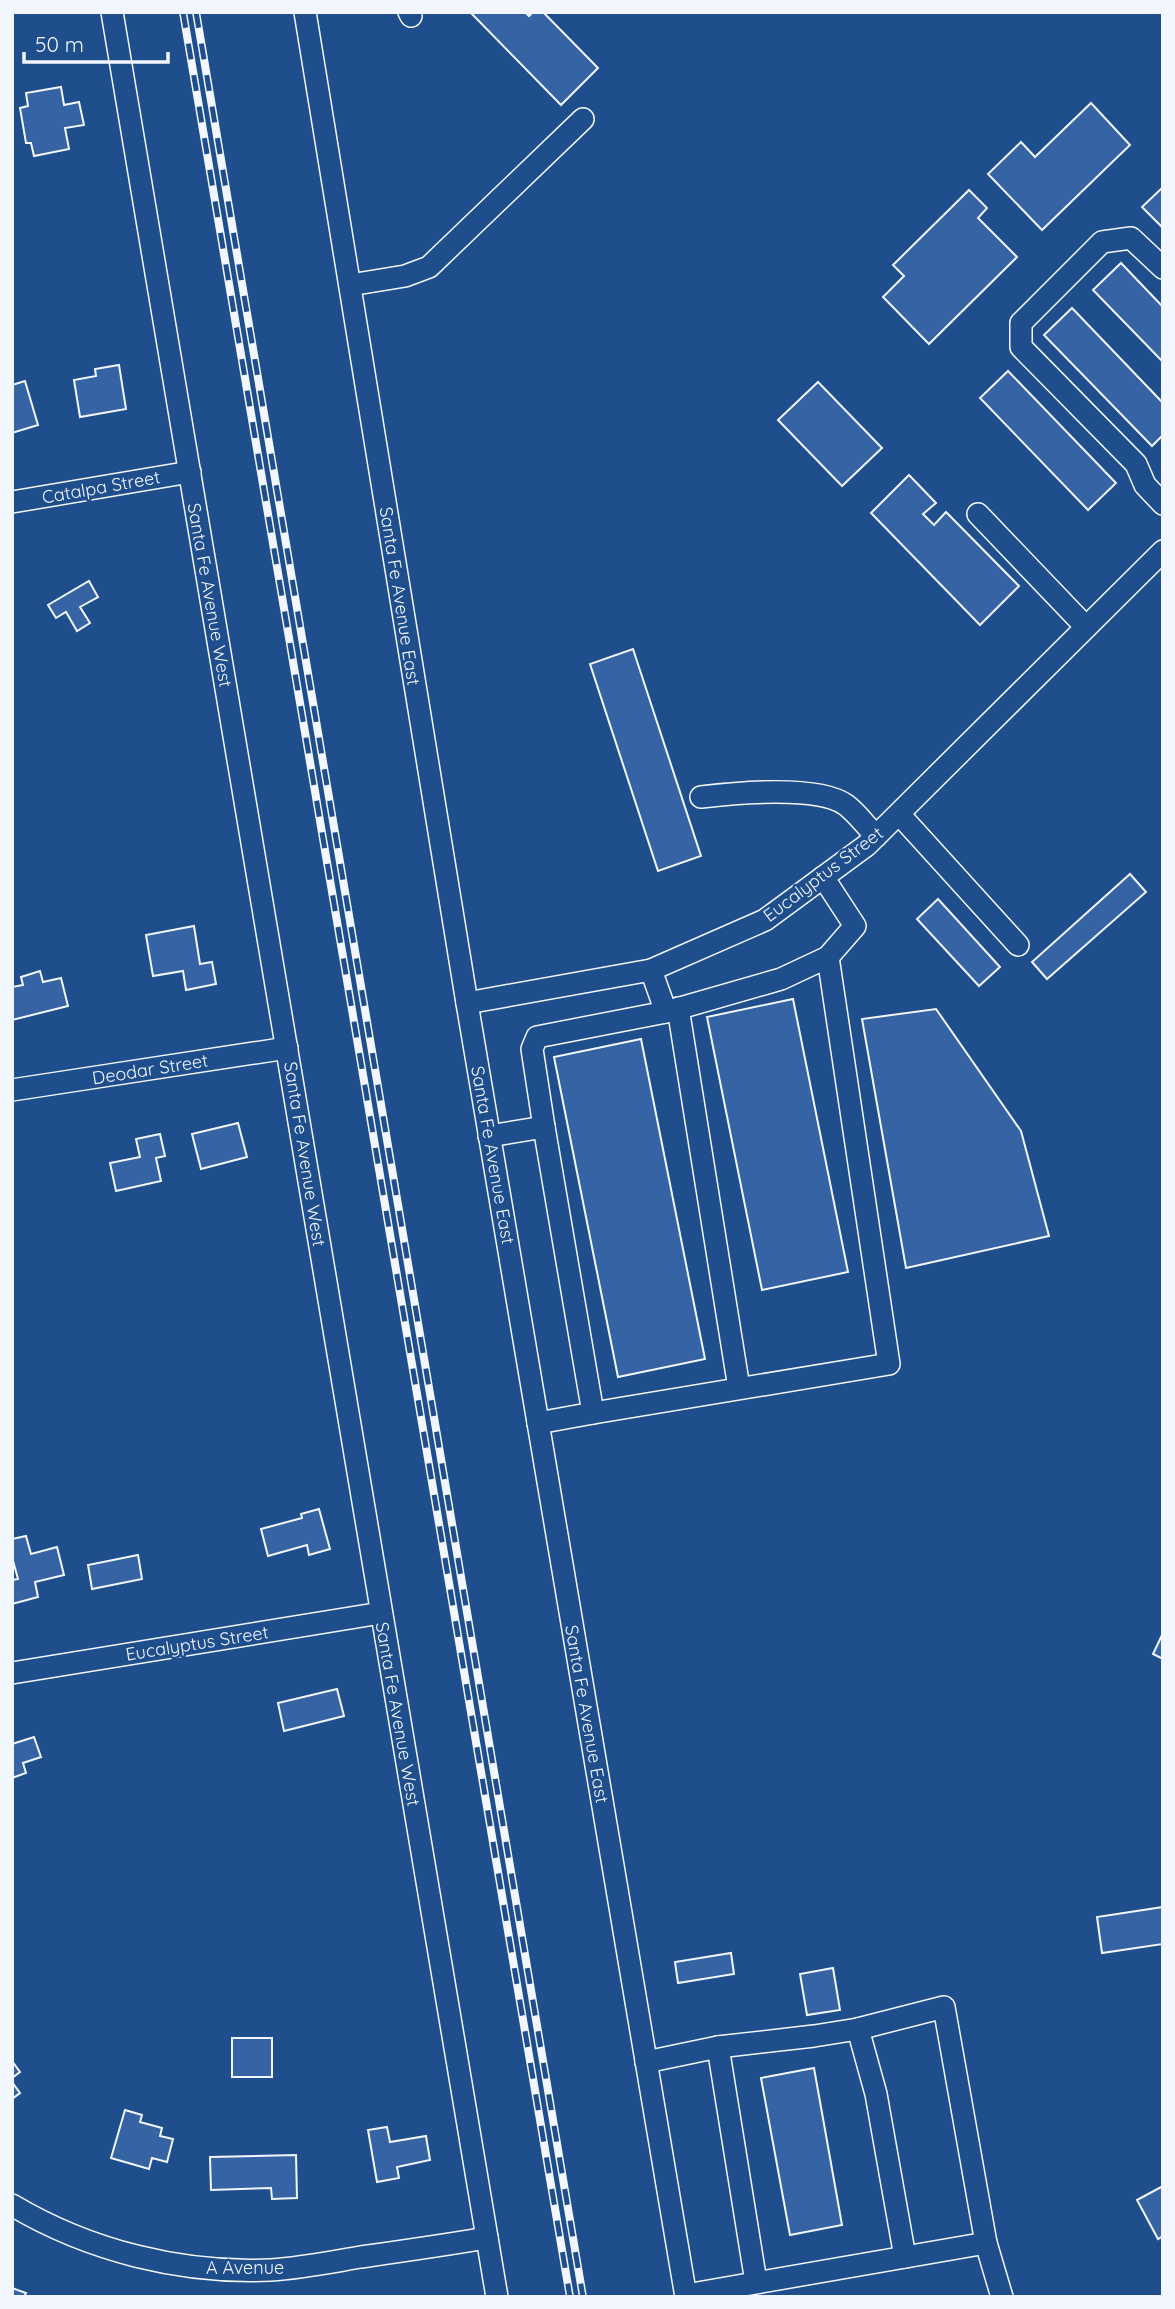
<svg xmlns="http://www.w3.org/2000/svg" width="1175" height="2309" viewBox="0 0 1175 2309" font-family="Quicksand,sans-serif">
<style>
.building{fill:#3563a3;stroke:#f2f6ff;stroke-width:2}
.lines{fill:none;stroke-linecap:round;stroke-linejoin:round}
.minor-casing{stroke:#f2f6ff;stroke-width:24}
.minor{stroke:#1f4e8c;stroke-width:21}
.rail-casing{stroke:#f2f6ff;stroke-width:8}
.rail{stroke:#1f4e8c;stroke-width:5;stroke-dasharray:16;stroke-linecap:butt}
.labels{text-anchor:middle;dominant-baseline:central;stroke-width:5;stroke-linejoin:round;paint-order:stroke}
.street-label{font-size:18px;fill:#f2f6ff;stroke:#1f4e8c}
</style>
<rect width="100%" height="100%" fill="#1f4e8c"/>
<g class="building">
<polygon points="470,12 525,12 529,16 533,12 543,12 598,68 561,105"/>
<polygon points="61,87 64,105 79,102 84,125 65,128 69,149 34,156 31,143 26,143 20,108 28,106 26,93"/>
<polygon points="1091,103 1130,145 1042,230 988,174 1021,142 1035,157"/>
<polygon points="1163,187 1163,228 1142,207"/>
<polygon points="969,190 987,208 978,218 1017,257 929,344 883,297 904,276 893,265"/>
<polygon points="1121,263 1163,307 1163,362 1093,290"/>
<polygon points="1072,308 1163,403 1163,435 1152,446 1044,335"/>
<polygon points="119,365 126,409 80,417 74,380 96,376 95,369"/>
<polygon points="1008,371 1116,483 1088,510 980,398"/>
<polygon points="25,381 38,425 12,433 12,385"/>
<polygon points="818,382 882,448 842,486 778,420"/>
<polygon points="909,475 936,503 923,514 934,525 946,512 1019,586 980,625 871,513"/>
<polygon points="89,581 98,597 80,607 90,623 77,631 66,612 56,618 48,605"/>
<polygon points="633,649 701,856 658,871 590,664"/>
<polygon points="1130,874 1146,892 1047,979 1032,962"/>
<polygon points="938,899 1000,967 979,986 917,919"/>
<polygon points="194,926 200,964 212,962 216,984 186,990 183,971 153,976 146,935"/>
<polygon points="40,971 43,982 61,978 68,1006 12,1020 12,987 23,985 21,977"/>
<polygon points="793,999 848,1272 762,1290 707,1017"/>
<polygon points="936,1009 1021,1131 1049,1236 906,1268 862,1019"/>
<polygon points="641,1039 705,1359 618,1377 554,1057"/>
<polygon points="238,1123 247,1157 201,1169 192,1134"/>
<polygon points="160,1134 165,1156 156,1158 161,1181 116,1191 110,1163 140,1157 136,1139"/>
<polygon points="319,1509 330,1549 309,1555 307,1545 268,1556 261,1529 302,1518 301,1514"/>
<polygon points="26,1536 31,1554 57,1547 64,1575 35,1582 38,1597 12,1604 12,1580 18,1579 12,1557 12,1539"/>
<polygon points="138,1555 142,1579 92,1589 88,1565"/>
<polygon points="1163,1633 1163,1659 1153,1654"/>
<polygon points="337,1689 344,1716 284,1731 278,1703"/>
<polygon points="34,1737 41,1757 23,1763 26,1773 12,1778 12,1744"/>
<polygon points="1163,1907 1163,1944 1102,1953 1097,1917"/>
<polygon points="731,1953 734,1974 678,1983 675,1962"/>
<polygon points="833,1968 840,2010 807,2015 800,1974"/>
<rect x="232" y="2038" width="40" height="39"/>
<polygon points="12,2061 20,2072 12,2078"/>
<polygon points="814,2068 842,2225 790,2235 761,2078"/>
<polygon points="12,2082 20,2093 12,2099"/>
<polygon points="125,2110 142,2115 140,2122 162,2128 160,2136 173,2139 167,2162 152,2158 149,2169 111,2158"/>
<polygon points="387,2127 390,2142 426,2136 430,2160 397,2167 399,2178 377,2182 368,2130"/>
<polygon points="296,2155 297,2198 272,2199 271,2188 211,2190 210,2157"/>
<polygon points="1163,2186 1163,2236 1158,2239 1137,2200"/>
<polygon points="12,2288 26,2293 24,2297 12,2297"/>
</g>
<g class="lines">
<g class="minor-casing">
<g id="minor">
<polyline points="112,12 497,2297"/>
<polyline points="305,12 467,1003 686,2297"/>
<polyline points="409,12 411,16"/>
<polyline points="1163,268 1131,238 1102,242 1021,323 1021,347 1136,464 1145,485 1163,504"/>
<polyline points="350,285 405,276 429,267 583,119"/>
<polyline points="12,502 190,472"/>
<polyline points="978,514 1086,627"/>
<path d="M701 797C735 793 819 785 846 805 857 813 866 826 876 836"/>
<polyline points="899,814 1018,945"/>
<polyline points="651,970 666,1012 781,979 828,957 855,926 823,877"/>
<polyline points="467,1003 651,970 765,920 867,845 1163,551"/>
<polyline points="678,1008 739,1388"/>
<polyline points="12,1090 287,1048"/>
<polyline points="544,1127 532,1049 537,1037 666,1012"/>
<polyline points="489,1136 544,1127 593,1413 538,1423"/>
<polyline points="593,1413 889,1364 828,957"/>
<polyline points="12,1673 381,1613"/>
<polyline points="858,2029 944,2007 986,2243"/>
<polyline points="718,2047 814,2036 858,2029 876,2094 905,2257"/>
<polyline points="646,2062 718,2047 756,2282"/>
<path d="M12 2205C89 2251 182 2274 271 2270 301 2268 331 2262 361 2257 403 2251 445 2245 487 2238"/>
<polyline points="686,2295 986,2243 1002,2297"/>
</g>
</g>
<use href="#minor" class="minor"/>
<g class="rail-casing">
<g id="rail">
<polyline points="183,12 570,2297"/>
<polyline points="196,12 583,2297"/>
</g>
</g>
<use href="#rail" class="rail"/>
</g>
<g class="labels">
<g class="street-label">
<text transform="translate(101 487) rotate(-10)">Catalpa Street</text>
<text transform="translate(210 595) rotate(80)">Santa Fe Avenue West</text>
<text transform="translate(400 596) rotate(81)">Santa Fe Avenue East</text>
<text transform="translate(823 874) rotate(-37)">Eucalyptus Street</text>
<text transform="translate(150 1069) rotate(-9)">Deodar Street</text>
<text transform="translate(305 1154) rotate(81)">Santa Fe Avenue West</text>
<text transform="translate(493 1155) rotate(80)">Santa Fe Avenue East</text>
<text transform="translate(197 1643) rotate(-9)">Eucalyptus Street</text>
<text transform="translate(398 1714) rotate(80)">Santa Fe Avenue West</text>
<text transform="translate(587 1714) rotate(80)">Santa Fe Avenue East</text>
<text x="245" y="2267">A Avenue</text>
</g>
</g>
<rect width="1175" height="2309" fill="none" stroke="#f2f6ff" stroke-width="28"/>
<path d="M24 52v10h144v-10" fill="none" stroke="#f2f6ff" stroke-width="3.5"/>
<text x="35" y="52" font-size="21" fill="#f2f6ff" stroke="#1f4e8c" stroke-width="5" paint-order="stroke">50 m</text>
</svg>
